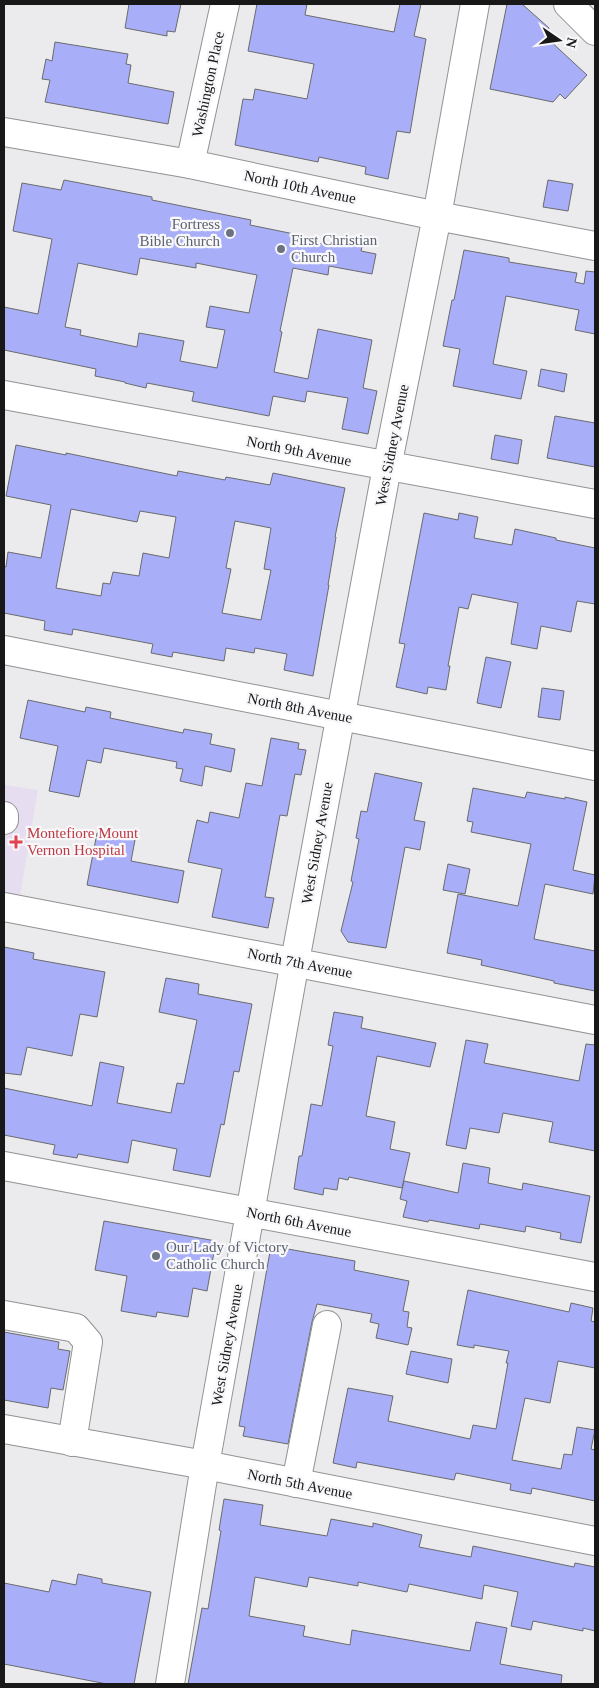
<svg xmlns="http://www.w3.org/2000/svg" width="599" height="1688" viewBox="0 0 599 1688" font-family="Georgia,serif">
<style>
.medical{fill:#e7ddf1}
.building{fill:#a9aef9;stroke:#6a6b6d;fill-rule:evenodd}
.lines{fill:none;stroke-linecap:round;stroke-linejoin:round}
.minor-casing{stroke:#919294;stroke-width:30}
.major-casing{stroke:#919294;stroke-width:30}
.minor{stroke:#fff;stroke-width:28}
.major{stroke:#fff;stroke-width:28}
.worship-dot{fill:#6b7280;stroke:#f8f8fb;stroke-width:2}
.health-dot{fill:#e0444e;stroke:#f8f8fb;stroke-width:2}
.labels{text-anchor:middle;dominant-baseline:central;stroke-width:4.5;stroke-linejoin:round;paint-order:stroke}
.street-label{font-size:15px;fill:#181819;stroke:#f8f8fb}
.worship-label{font-size:15px;fill:#5b616d;stroke:#f8f8fb;text-anchor:start}
.health-label{font-size:15px;fill:#be3a42;stroke:#f8f8fb;text-anchor:start}
</style>
<rect width="100%" height="100%" fill="#ebebed"/>
<polygon class="medical" points="4,785 38,790 20,896 4,893"/>
<g class="building">
<polygon points="129,4 181,4 175,32 167,31 167,36 125,28"/>
<polygon points="257,4 307,4 305,15 394,32 400,4 421,4 414,36 426,39 416,97 410,133 397,131 388,179 365,174 366,167 319,157 318,162 235,145 243,99 253,100 255,89 307,99 314,64 248,51"/>
<polygon points="507,4 522,4 549,28 547,38 587,75 565,99 560,94 553,102 490,89"/>
<polygon points="55,42 128,54 126,64 131,65 128,83 174,92 168,124 45,102 50,80 42,79 46,59 52,61"/>
<path d="M64 180 152 197V200L251 220 250 225 299 235 298 239 338 247 340 238 363 243 361 251 376 254 372 274 329 266 328 275 293 268 280 331 282 332 274 372 308 379 318 329 372 340 363 388 377 391 368 434 342 429 348 398 307 391 305 402 273 396 269 416 192 401 194 392 147 383 146 388 125 383V382L95 376 96 369 4 350V307L38 314 52 239 13 231 22 183 61 190ZM140 258 196 268V263L257 275 249 313 210 306 206 327 225 330 217 368 180 361 184 341 139 333 137 347 80 335 81 330 65 327 78 263 137 275Z"/>
<polygon points="548,180 573,184 568,211 543,207"/>
<polygon points="464,250 509,258 509,262 577,273 575,282 584,284 586,271 595,272 595,334 575,330 579,310 506,296 493,364 527,371 521,399 453,386 460,349 443,346 452,300 454,300"/>
<polygon points="541,369 567,374 564,392 538,386"/>
<polygon points="555,416 595,423 595,467 547,458"/>
<polygon points="495,435 522,440 518,464 491,459"/>
<path d="M16 445 66 455V453L177 476 178 471 225 480 226 477 270 485 273 473 345 488 335 537H336L328 585H329L313 676 284 670 287 654 255 648 254 653 226 648 224 661 173 652 172 657 151 653 153 644 73 629 72 635 44 630 45 621 4 613V566L6 567 8 552 41 558 51 505 6 496ZM71 509 137 522 140 511 176 517 169 558 143 553 139 576 113 572 110 584 103 583 101 596 56 588ZM235 521 271 528 264 569 271 570 261 620 222 613 231 569 226 568Z"/>
<polygon points="424,513 458,520 459,513 478,517 474,538 512,545 515,529 556,538 556,540 595,548 595,604 577,601 571,632 541,626 537,649 511,644 518,603 472,594 468,609 459,607 448,666 450,666 446,690 428,687 427,694 396,687 405,644 399,643"/>
<polygon points="486,657 511,662 501,708 477,703"/>
<polygon points="542,688 564,691 560,720 538,717"/>
<polygon points="28,700 85,712 86,707 111,712 110,718 183,733 184,729 212,734 210,744 235,749 231,772 205,766 202,786 180,781 183,769 176,768 177,762 104,748 101,763 87,760 79,797 49,791 58,746 20,738"/>
<polygon points="271,738 299,743 298,749 306,750 301,775 295,774 287,816 280,815 265,897 274,898 268,928 212,917 222,869 188,862 197,820 208,823 210,812 239,818 246,783 262,786"/>
<polygon points="375,773 422,783 414,820 425,822 420,850 405,847 386,948 348,942 341,931 353,882 351,881 359,839 356,838 361,811 367,812"/>
<polygon points="473,788 525,798 527,792 565,799 565,797 587,802 573,870 595,875 593,894 545,884 534,939 595,951 595,991 554,983 554,981 481,965 482,960 447,953 458,894 518,906 531,844 471,832 473,822 467,821"/>
<polygon points="97,833 135,840 131,861 184,871 178,903 87,885"/>
<polygon points="448,864 470,869 465,894 443,890"/>
<polygon points="4,947 34,953 33,959 105,972 97,1017 80,1014 72,1056 27,1047 21,1075 4,1073"/>
<polygon points="166,978 199,984 198,994 252,1004 239,1072 234,1071 224,1125 221,1124 210,1177 173,1170 177,1149 132,1140 128,1163 78,1154 77,1158 53,1154 55,1145 4,1135 4,1088 92,1106 100,1062 124,1067 117,1103 171,1113 177,1083 184,1084 197,1020 159,1012"/>
<polygon points="334,1012 363,1017 361,1028 436,1043 430,1067 377,1056 366,1116 395,1122 390,1149 410,1153 402,1188 349,1177 348,1180 339,1178 337,1190 324,1188 323,1195 294,1189 299,1156 302,1156 311,1104 322,1106 333,1046 328,1045"/>
<polygon points="466,1040 488,1044 484,1063 579,1081 586,1044 595,1045 595,1151 549,1142 553,1122 503,1113 499,1133 470,1128 466,1149 446,1145"/>
<polygon points="463,1163 490,1168 488,1183 522,1190 523,1183 590,1196 581,1243 560,1239 561,1233 526,1226 525,1232 480,1224 479,1229 429,1220 428,1222 403,1217 407,1201 400,1199 404,1181 458,1193"/>
<polygon points="104,1221 216,1241 207,1291 193,1288 188,1317 157,1312 156,1317 121,1311 127,1276 95,1270"/>
<polygon points="271,1246 355,1261 354,1270 409,1281 403,1311 409,1312 407,1327 412,1328 408,1345 376,1338 379,1324 370,1322 372,1314 317,1304 312,1322 288,1444 243,1436 245,1427 239,1426"/>
<polygon points="468,1290 569,1312 571,1303 593,1308 591,1321 595,1322 595,1368 558,1361 550,1403 525,1398 512,1460 561,1469 564,1454 572,1455 577,1427 595,1430 591,1449 595,1450 595,1501 532,1488 531,1494 510,1490 511,1484 456,1473 454,1480 357,1462 356,1468 333,1463 348,1388 393,1396 388,1421 470,1439 473,1425 496,1429 508,1363 506,1363 509,1351 474,1345 474,1348 457,1345"/>
<polygon points="4,1332 59,1342 58,1349 70,1351 63,1390 51,1388 48,1408 4,1400"/>
<polygon points="411,1351 452,1359 448,1383 406,1374"/>
<polygon points="224,1499 263,1505 260,1525 327,1536 331,1519 373,1527 373,1523 422,1535 419,1547 471,1557 473,1546 574,1567 575,1563 595,1567 595,1631 583,1628 583,1631 533,1621 531,1630 511,1626 518,1592 484,1585 482,1599 409,1584 407,1592 358,1582 358,1586 309,1577 307,1587 255,1577 249,1616 305,1626 303,1636 350,1645 352,1630 470,1651 476,1622 507,1628 500,1664 562,1675 561,1684 188,1684 202,1608 208,1609 221,1531 219,1530"/>
<polygon points="78,1574 102,1579 102,1583 151,1592 134,1684 107,1684 4,1664 4,1583 49,1592 52,1580 76,1585"/>
</g>
<g class="lines">
<g class="minor-casing">
<g id="minor">
<polyline points="4,132 190,164 437,216 595,246"/>
<polyline points="190,164 225,4"/>
<polyline points="4,395 595,504"/>
<polyline points="4,650 595,766"/>
<polyline points="4,820 4,816"/>
<polyline points="4,907 595,1020"/>
<polyline points="4,1166 595,1277"/>
<polyline points="4,1315 76,1328 88,1342 72,1442"/>
<polyline points="4,1429 205,1465 595,1541"/>
<polyline points="296,1483 327,1325"/>
<polyline points="170,1684 205,1465 295,961 387,467 437,216 475,4"/>
</g>
</g>
<g class="major-casing">
<polyline id="major" points="568,4 595,31"/>
</g>
<use href="#minor" class="minor"/>
<use href="#major" class="major"/>
</g>
<g class="worship-dot">
<circle cx="230" cy="233" r="5"/>
<circle cx="281" cy="249" r="5"/>
<circle cx="156" cy="1256" r="5"/>
</g>
<path class="health-dot" d="M13.5 834.5h5v5h5v5h-5v5h-5v-5h-5v-5h5z"/>
<g class="labels">
<g class="street-label">
<text transform="translate(208 84) rotate(-78)">Washington Place</text>
<text transform="translate(300 187) rotate(12)">North 10th Avenue</text>
<text transform="translate(392 445) rotate(-79)">West Sidney Avenue</text>
<text transform="translate(299 451) rotate(11)">North 9th Avenue</text>
<text transform="translate(300 708) rotate(11)">North 8th Avenue</text>
<text transform="translate(317 843) rotate(-80)">West Sidney Avenue</text>
<text transform="translate(300 963) rotate(11)">North 7th Avenue</text>
<text transform="translate(299 1222) rotate(11)">North 6th Avenue</text>
<text transform="translate(227 1345) rotate(-80)">West Sidney Avenue</text>
<text transform="translate(300 1484) rotate(11)">North 5th Avenue</text>
</g>
<g class="worship-label">
<text x="220" y="224" text-anchor="end">Fortress<tspan x="220" dy="17">Bible Church</tspan></text>
<text x="291" y="240">First Christian<tspan x="291" dy="17">Church</tspan></text>
<text x="166" y="1247">Our Lady of Victory<tspan x="166" dy="17">Catholic Church</tspan></text>
</g>
<g class="health-label">
<text x="27" y="833">Montefiore Mount<tspan x="27" dy="17">Vernon Hospital</tspan></text>
</g>
</g>
<rect width="599" height="1688" fill="none" stroke="#181819" stroke-width="10"/>
<g transform="translate(559 40) rotate(103)" stroke="#f8f8fb" stroke-width="4" paint-order="stroke">
<path d="M0-4L9 19L0 12L-9 19Z" fill="#181819"/>
<text y="-8" font-size="14" font-weight="bold" text-anchor="middle" fill="#181819">N</text>
</g>
</svg>
